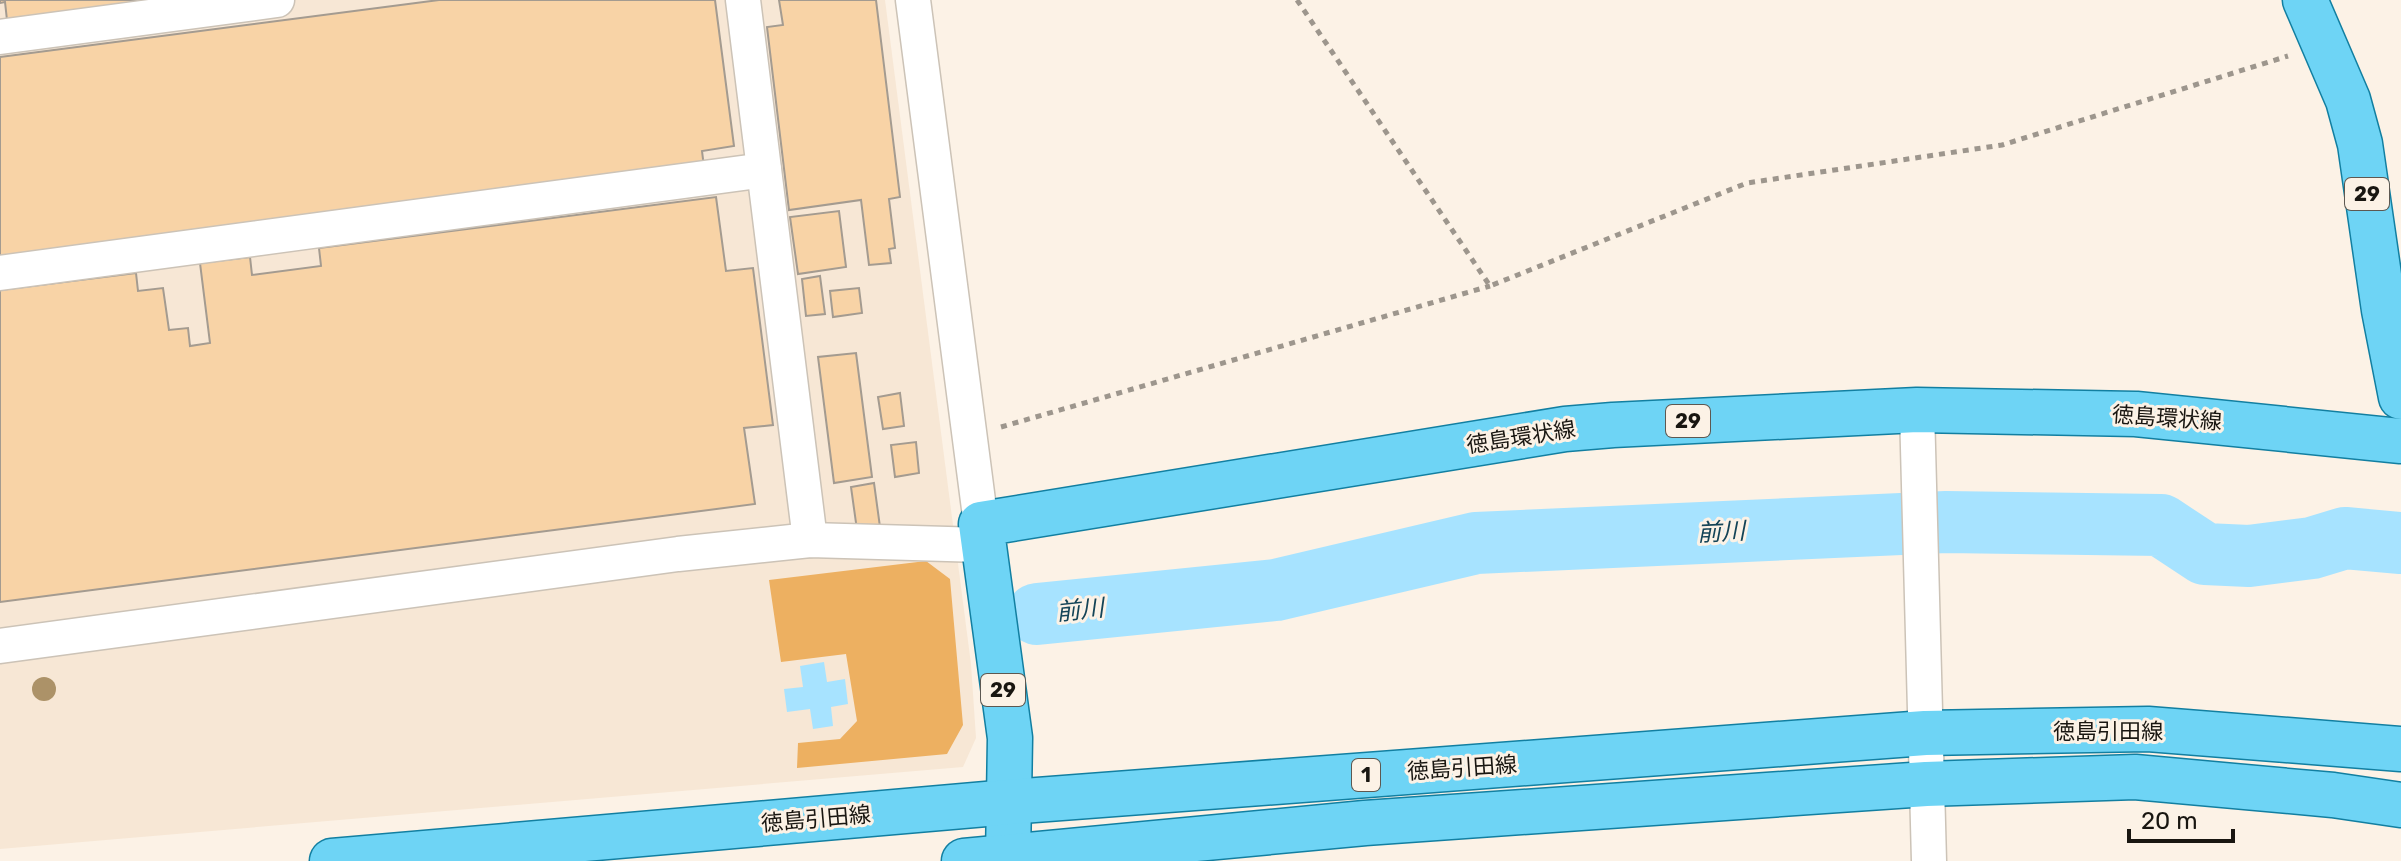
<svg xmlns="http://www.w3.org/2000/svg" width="2401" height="861" viewBox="0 0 2401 861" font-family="Rubik,'Noto Sans JP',sans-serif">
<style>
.built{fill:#f7e7d5}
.forest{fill:#edb061}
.water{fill:#a7e3ff}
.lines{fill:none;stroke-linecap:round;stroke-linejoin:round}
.river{stroke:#a7e3ff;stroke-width:62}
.building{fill:#f8d3a6;stroke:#a49b90;stroke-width:2}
.minor-casing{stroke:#ccc3b7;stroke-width:37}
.major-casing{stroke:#127fa1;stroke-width:47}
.path{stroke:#9d968d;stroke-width:5;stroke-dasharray:6 6;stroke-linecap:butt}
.minor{stroke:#fff;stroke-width:34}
.major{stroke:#6ed4f5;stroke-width:44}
.tree{fill:#ac9268}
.labels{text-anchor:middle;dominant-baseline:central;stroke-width:6;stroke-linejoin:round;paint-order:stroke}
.shield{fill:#fcf2e6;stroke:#5d5851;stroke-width:2}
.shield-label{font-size:20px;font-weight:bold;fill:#191611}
.street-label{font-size:22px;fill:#191611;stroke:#fcf2e6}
.water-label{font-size:24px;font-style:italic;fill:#144457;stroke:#fcf2e6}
</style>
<rect width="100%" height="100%" fill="#fcf2e6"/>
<polygon class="built" points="0,0 885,0 971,664 976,738 963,767 0,849"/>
<polygon class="forest" points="926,561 950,579 963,725 947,754 797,768 798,743 840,739 857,721 846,654 781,662 769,580"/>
<polygon class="water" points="824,662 827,682 845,679 848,704 831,707 833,726 813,729 810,709 787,712 784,689 803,687 800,666"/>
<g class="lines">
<polyline class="river" points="1037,614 1276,590 1476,543 1946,522 2161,525 2205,554 2249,556 2312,548 2345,538 2401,543"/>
</g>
<g class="building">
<polygon points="0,0 144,0 144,1 7,20 5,2 0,3"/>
<polygon points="439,0 715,0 734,146 702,151 704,167 0,259 0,57"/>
<polygon points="779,0 876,0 900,197 889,199 895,248 889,249 891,263 869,265 861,200 789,210 767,27 783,25"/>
<polygon points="716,197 726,271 753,268 773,425 744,428 755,504 0,602 0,290 136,273 138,291 163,288 169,330 188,328 190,346 210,343 200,263 250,257 252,275 321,266 319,248"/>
<polygon points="839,211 846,267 798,274 790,217"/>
<polygon points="820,276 825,314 806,316 802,279"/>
<polygon points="859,288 862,313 833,317 830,291"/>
<polygon points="856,353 872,477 834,483 818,357"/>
<polygon points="900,393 904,426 883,429 878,397"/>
<polygon points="916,442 919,473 895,477 891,445"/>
<polygon points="874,483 880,527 857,530 851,487"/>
</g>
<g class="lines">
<g class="minor-casing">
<g id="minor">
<polyline points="743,0 810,540"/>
<polyline points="913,0 981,524"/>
<polyline points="0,37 277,0"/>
<polyline points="0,273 764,170"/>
<polyline points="1917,410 1929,861"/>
<polyline points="0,646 678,554 810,540 982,545"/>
</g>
</g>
<g class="major-casing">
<g id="major">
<polyline points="2305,0 2348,100 2360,144 2384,310 2401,397"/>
<polyline points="1008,858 1010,738 981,524 1565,429 1613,425 1917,410 2136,414 2401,441"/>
<polyline points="332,861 1009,802 1925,733 2148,729 2401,749"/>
<polyline points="964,861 1365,823 1926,784 2135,777 2333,795 2401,805"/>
</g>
</g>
<g class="path">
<polyline points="1297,0 1490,286 1747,183 2002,145 2288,56"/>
<polyline points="1001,427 1490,286"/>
</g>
<use href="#minor" class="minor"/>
<use href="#major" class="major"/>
</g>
<circle class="tree" cx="44" cy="689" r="12"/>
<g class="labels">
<g class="shield">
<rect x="2345" y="178" width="44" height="32" rx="6"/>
<rect x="1666" y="405" width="44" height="32" rx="6"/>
<rect x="981" y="674" width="44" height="32" rx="6"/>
<rect x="1352" y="759" width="28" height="32" rx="6"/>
</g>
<g class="shield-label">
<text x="2367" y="194">29</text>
<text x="1688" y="421">29</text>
<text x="1003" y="690">29</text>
<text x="1366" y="775">1</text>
</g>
<g class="street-label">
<text transform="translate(2167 418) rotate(4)">徳島環状線</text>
<text transform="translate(1521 437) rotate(-9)">徳島環状線</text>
<text x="2108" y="731">徳島引田線</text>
<text transform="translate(1462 768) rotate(-4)">徳島引田線</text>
<text transform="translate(816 819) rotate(-5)">徳島引田線</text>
</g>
<g class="water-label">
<text transform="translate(1721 532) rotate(-3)">前川</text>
<text transform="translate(1080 610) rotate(-6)">前川</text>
</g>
</g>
<path d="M2129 829v12h104v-12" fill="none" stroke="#191611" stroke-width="4"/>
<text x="2141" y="829" font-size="24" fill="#191611" stroke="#fcf2e6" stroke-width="6" paint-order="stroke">20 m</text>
</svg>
